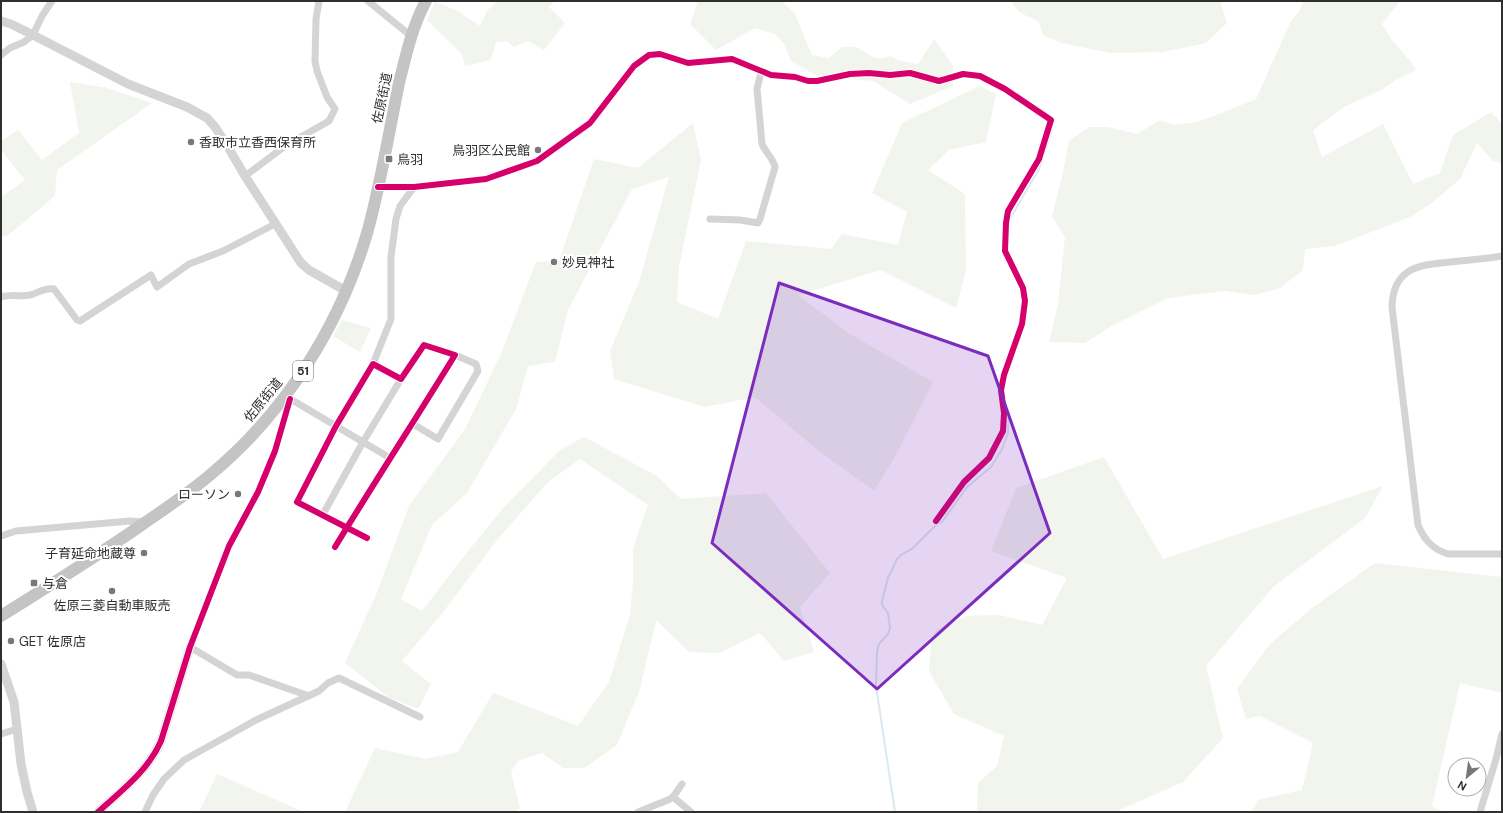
<svg xmlns="http://www.w3.org/2000/svg" width="1503" height="813" viewBox="0 0 1503 813" font-family="'DM Sans','Noto Sans JP',sans-serif">
<style>
.green{fill:#f1f5ed}
.lines{fill:none;stroke-linecap:round;stroke-linejoin:round}
.stream{stroke:#dae9f2;stroke-width:2}
.minor{stroke:#d4d4d4;stroke-width:7}
.tertiary{stroke:#d4d4d4;stroke-width:9}
.trunk{stroke:#c4c4c4;stroke-width:12}
.cycleway-casing{stroke:#fff;stroke-width:8}
.cycleway{stroke:#d6006c;stroke-width:6}
.marked{fill:#7b2cbf;fill-opacity:0.2;stroke:#7b2cbf;stroke-width:3;stroke-linejoin:round}
.poi-dot{fill:#787878;stroke:#fff;stroke-width:1.5}
.labels{text-anchor:middle;dominant-baseline:central;stroke-width:4;stroke-linejoin:round;paint-order:stroke}
.shield{fill:#fff;stroke:#6d6d6d;stroke-width:1}
.shield-label{font-size:12px;font-weight:bold;fill:#2f2f2f}
.street-label{font-size:13px;fill:#2f2f2f;stroke:#fff}
.poi-label{font-size:13px;fill:#2f2f2f;stroke:#fff;text-anchor:start}
</style>
<rect width="100%" height="100%" fill="#fff"/>
<g class="green">
<polygon points="497,1 555,1 549,7 565,23 544,50 528,41 514,47 507,41 496,42 491,60 465,66 462,54 427,20 435,2 456,10 480,26 487,11"/>
<path d="M698 1H781L794 12 812 55 829 58 842 47C846 47 854 46 858 48 875 57 871 61 891 56L900 61 918 64 934 39 953 66V86L910 104 873 81 817 76 791 61 784 44 775 34 755 28 716 50 690 24Z"/>
<polygon points="1011,1 1220,1 1227,23 1206,43 1163,52 1110,53 1062,43 1043,35 1039,22 1019,12"/>
<polygon points="1304,1 1400,1 1382,24 1392,40 1411,62 1416,70 1397,79 1383,89 1344,107 1313,130 1322,157 1383,124 1413,184 1440,173 1453,135 1491,112 1502,124 1502,163 1493,161 1477,143 1460,179 1432,203 1410,217 1335,246 1305,249 1303,270 1280,288 1254,295 1225,291 1168,298 1113,325 1085,343 1049,342 1058,304 1065,237 1052,216 1063,172 1069,141 1089,127 1108,127 1137,134 1160,120 1173,125 1197,122 1214,116 1256,99 1291,21 1298,13"/>
<polygon points="70,82 107,88 152,103 57,170 55,196 7,236 1,237 1,197 25,180 1,150 1,141 18,130 42,160 79,133"/>
<polygon points="980,86 996,94 986,142 949,150 928,170 965,194 966,270 956,308 881,270 798,295 850,334 933,382 896,455 874,491 815,448 755,397 705,407 614,379 610,351 639,282 669,177 632,189 568,310 555,362 528,366 516,409 467,493 432,525 401,599 422,611 461,560 505,506 560,450 584,437 657,476 681,499 766,493 830,573 800,607 814,652 784,661 760,633 720,653 689,652 656,620 640,689 617,745 584,768 563,768 542,753 518,761 511,772 520,808 514,812 345,812 375,748 426,759 458,752 493,693 578,726 609,682 630,615 633,582 633,548 648,505 580,459 548,482 497,540 444,611 402,661 431,684 418,709 388,697 345,663 376,595 409,506 465,429 501,354 536,262 559,261 594,159 638,168 693,123 701,160 679,267 677,302 718,319 746,241 831,249 842,234 898,245 907,212 872,193 902,123"/>
<polygon points="342,320 371,328 360,352 333,336"/>
<polygon points="1104,457 1163,559 1383,486 1365,518 1273,587 1206,666 1223,738 1183,782 1115,812 977,812 978,783 997,766 1004,736 954,714 929,671 931,646 936,630 967,616 999,615 1042,625 1067,578 991,551 1016,488"/>
<polygon points="1375,563 1502,577 1502,693 1460,683 1432,806 1443,812 1251,812 1258,800 1302,790 1313,743 1260,716 1246,719 1237,689 1270,644 1312,608"/>
<polygon points="217,774 304,812 199,812"/>
</g>
<g class="lines">
<g class="stream">
<polyline points="1010,219 1039,169 1052,130"/>
<polyline points="895,812 876,686 877,652 879,644 888,634 890,628 888,613 882,605 882,601 888,578 897,559 901,555 913,548 937,524 942,522 967,487 991,467 1002,449 1008,433 1008,420 1007,414"/>
</g>
<g class="minor">
<polyline points="368,1 411,36"/>
<polyline points="1,55 10,48 24,42 33,35 42,16 52,1"/>
<polyline points="245,176 285,146 329,121 335,109 327,97 317,71 315,61 316,19 319,1"/>
<polyline points="378,187 414,187 486,179 537,161 590,123 634,66 649,55 660,54 688,63 732,59 771,75 795,77 808,81 817,81 850,74 869,73 890,75 910,73 939,81 963,74 980,76 1005,89 1051,120 1039,159 1008,211 1006,223 1005,251 1023,288 1025,301 1022,324 1004,375 1001,390 1004,413 1003,431 989,458 964,482 936,521"/>
<path d="M710 219 740 220 758 223 760 219 775 167C773 158 766 153 762 144L757 89 761 72"/>
<path d="M1502 256C1485 259 1467 260 1450 262 1418 265 1393 268 1392 307L1418 525C1424 539 1432 549 1448 554H1502"/>
<path d="M1 297C11 294 20 297 30 295 38 293 45 287 54 289L77 320 80 321 151 275 157 287 189 264 223 251 275 224"/>
<polyline points="373,364 391,319 391,257 396,219 400,206 414,187"/>
<polyline points="287,397 390,458"/>
<polyline points="290,399 275,451 258,492 229,546 190,647 237,675 249,675 309,696"/>
<polyline points="413,424 438,439 478,371 476,364 455,355"/>
<polyline points="322,516 363,442 401,379"/>
<polyline points="1,536 16,531 130,521 145,522"/>
<path d="M335 547C374 483 415 420 455 355L424 345 401 379 373 364 336 426 297 502 367 538"/>
<polyline points="1,734 17,729"/>
<polyline points="673,797 691,812"/>
<polyline points="145,812 153,795 164,779 184,760 256,720 319,691 328,683 339,678 420,717"/>
<polyline points="638,812 668,800 673,797 682,784"/>
<polyline points="1480,812 1496,759 1502,734"/>
</g>
<g class="tertiary">
<polyline points="1,21 11,24 33,35 128,84 187,107 207,118 215,127 228,147 245,176 301,263 309,270 346,291"/>
<polyline points="1,664 14,702 21,764 27,792 33,812"/>
<path d="M98 812C121 791 148 771 161 741L190 647"/>
</g>
<path class="trunk" d="M1 616C49 586 97 556 143 524 166 508 189 493 210 475 286 412 341 324 368 230 381 182 389 132 399 83 406 55 412 27 426 1"/>
<g class="cycleway-casing">
<g id="cycleway">
<polyline points="378,187 414,187 486,179 537,161 590,123 634,66 649,55 660,54 688,63 732,59 771,75 795,77 808,81 817,81 850,74 869,73 890,75 910,73 939,81 963,74 980,76 1005,89 1051,120 1039,159 1008,211 1006,223 1005,251 1023,288 1025,301 1022,324 1004,375 1001,390 1004,413 1003,431 989,458 964,482 936,521"/>
<path d="M335 547C374 483 415 420 455 355L424 345 401 379 373 364 336 426 297 502 367 538"/>
<path d="M98 812C121 791 148 771 161 741L190 647 229 546 258 492 275 451 290 399"/>
</g>
</g>
<use href="#cycleway" class="cycleway"/>
</g>
<path class="marked" d="M779 283 988 356 1050 533 877 689 712 543Z"/>
<g class="poi-dot">
<circle cx="191" cy="142" r="4"/>
<circle cx="538" cy="150" r="4"/>
<rect x="385" y="155" width="8" height="8" rx="2"/>
<circle cx="554" cy="262" r="4"/>
<circle cx="238" cy="494" r="4"/>
<circle cx="144" cy="553" r="4"/>
<rect x="30" y="579" width="8" height="8" rx="2"/>
<circle cx="112" cy="591" r="4"/>
<circle cx="11" cy="641" r="4"/>
</g>
<g class="labels">
<rect class="shield" x="293" y="361" width="20" height="20" rx="3"/>
<g class="shield-label">
<text x="303" y="371">51</text>
</g>
<g class="street-label">
<text transform="translate(382 98) rotate(-78)">佐原街道</text>
<text transform="translate(263 400) rotate(-51)">佐原街道</text>
</g>
<g class="poi-label">
<text x="199" y="142">香取市立香西保育所</text>
<text x="530" y="150" text-anchor="end">鳥羽区公民館</text>
<text x="397" y="159">鳥羽</text>
<text x="562" y="262">妙見神社</text>
<text x="230" y="494" text-anchor="end">ローソン</text>
<text x="136" y="553" text-anchor="end">子育延命地蔵尊</text>
<text x="42" y="583">与倉</text>
<text x="112" y="605" text-anchor="middle">佐原三菱自動車販売</text>
<text x="19" y="641">GET 佐原店</text>
</g>
</g>
<rect width="1503" height="813" fill="none" stroke="#2f2f2f" stroke-width="4"/>
<g transform="translate(1467 777) rotate(209)"><circle r="19" fill="#ffffff" stroke="#acacac"/>
<path d="M0-3L7 15L0 10L-7 15Z" fill="#787878"/>
<text y="-6" font-size="11" font-weight="bold" text-anchor="middle" fill="#2f2f2f">N</text>
</g>
</svg>
